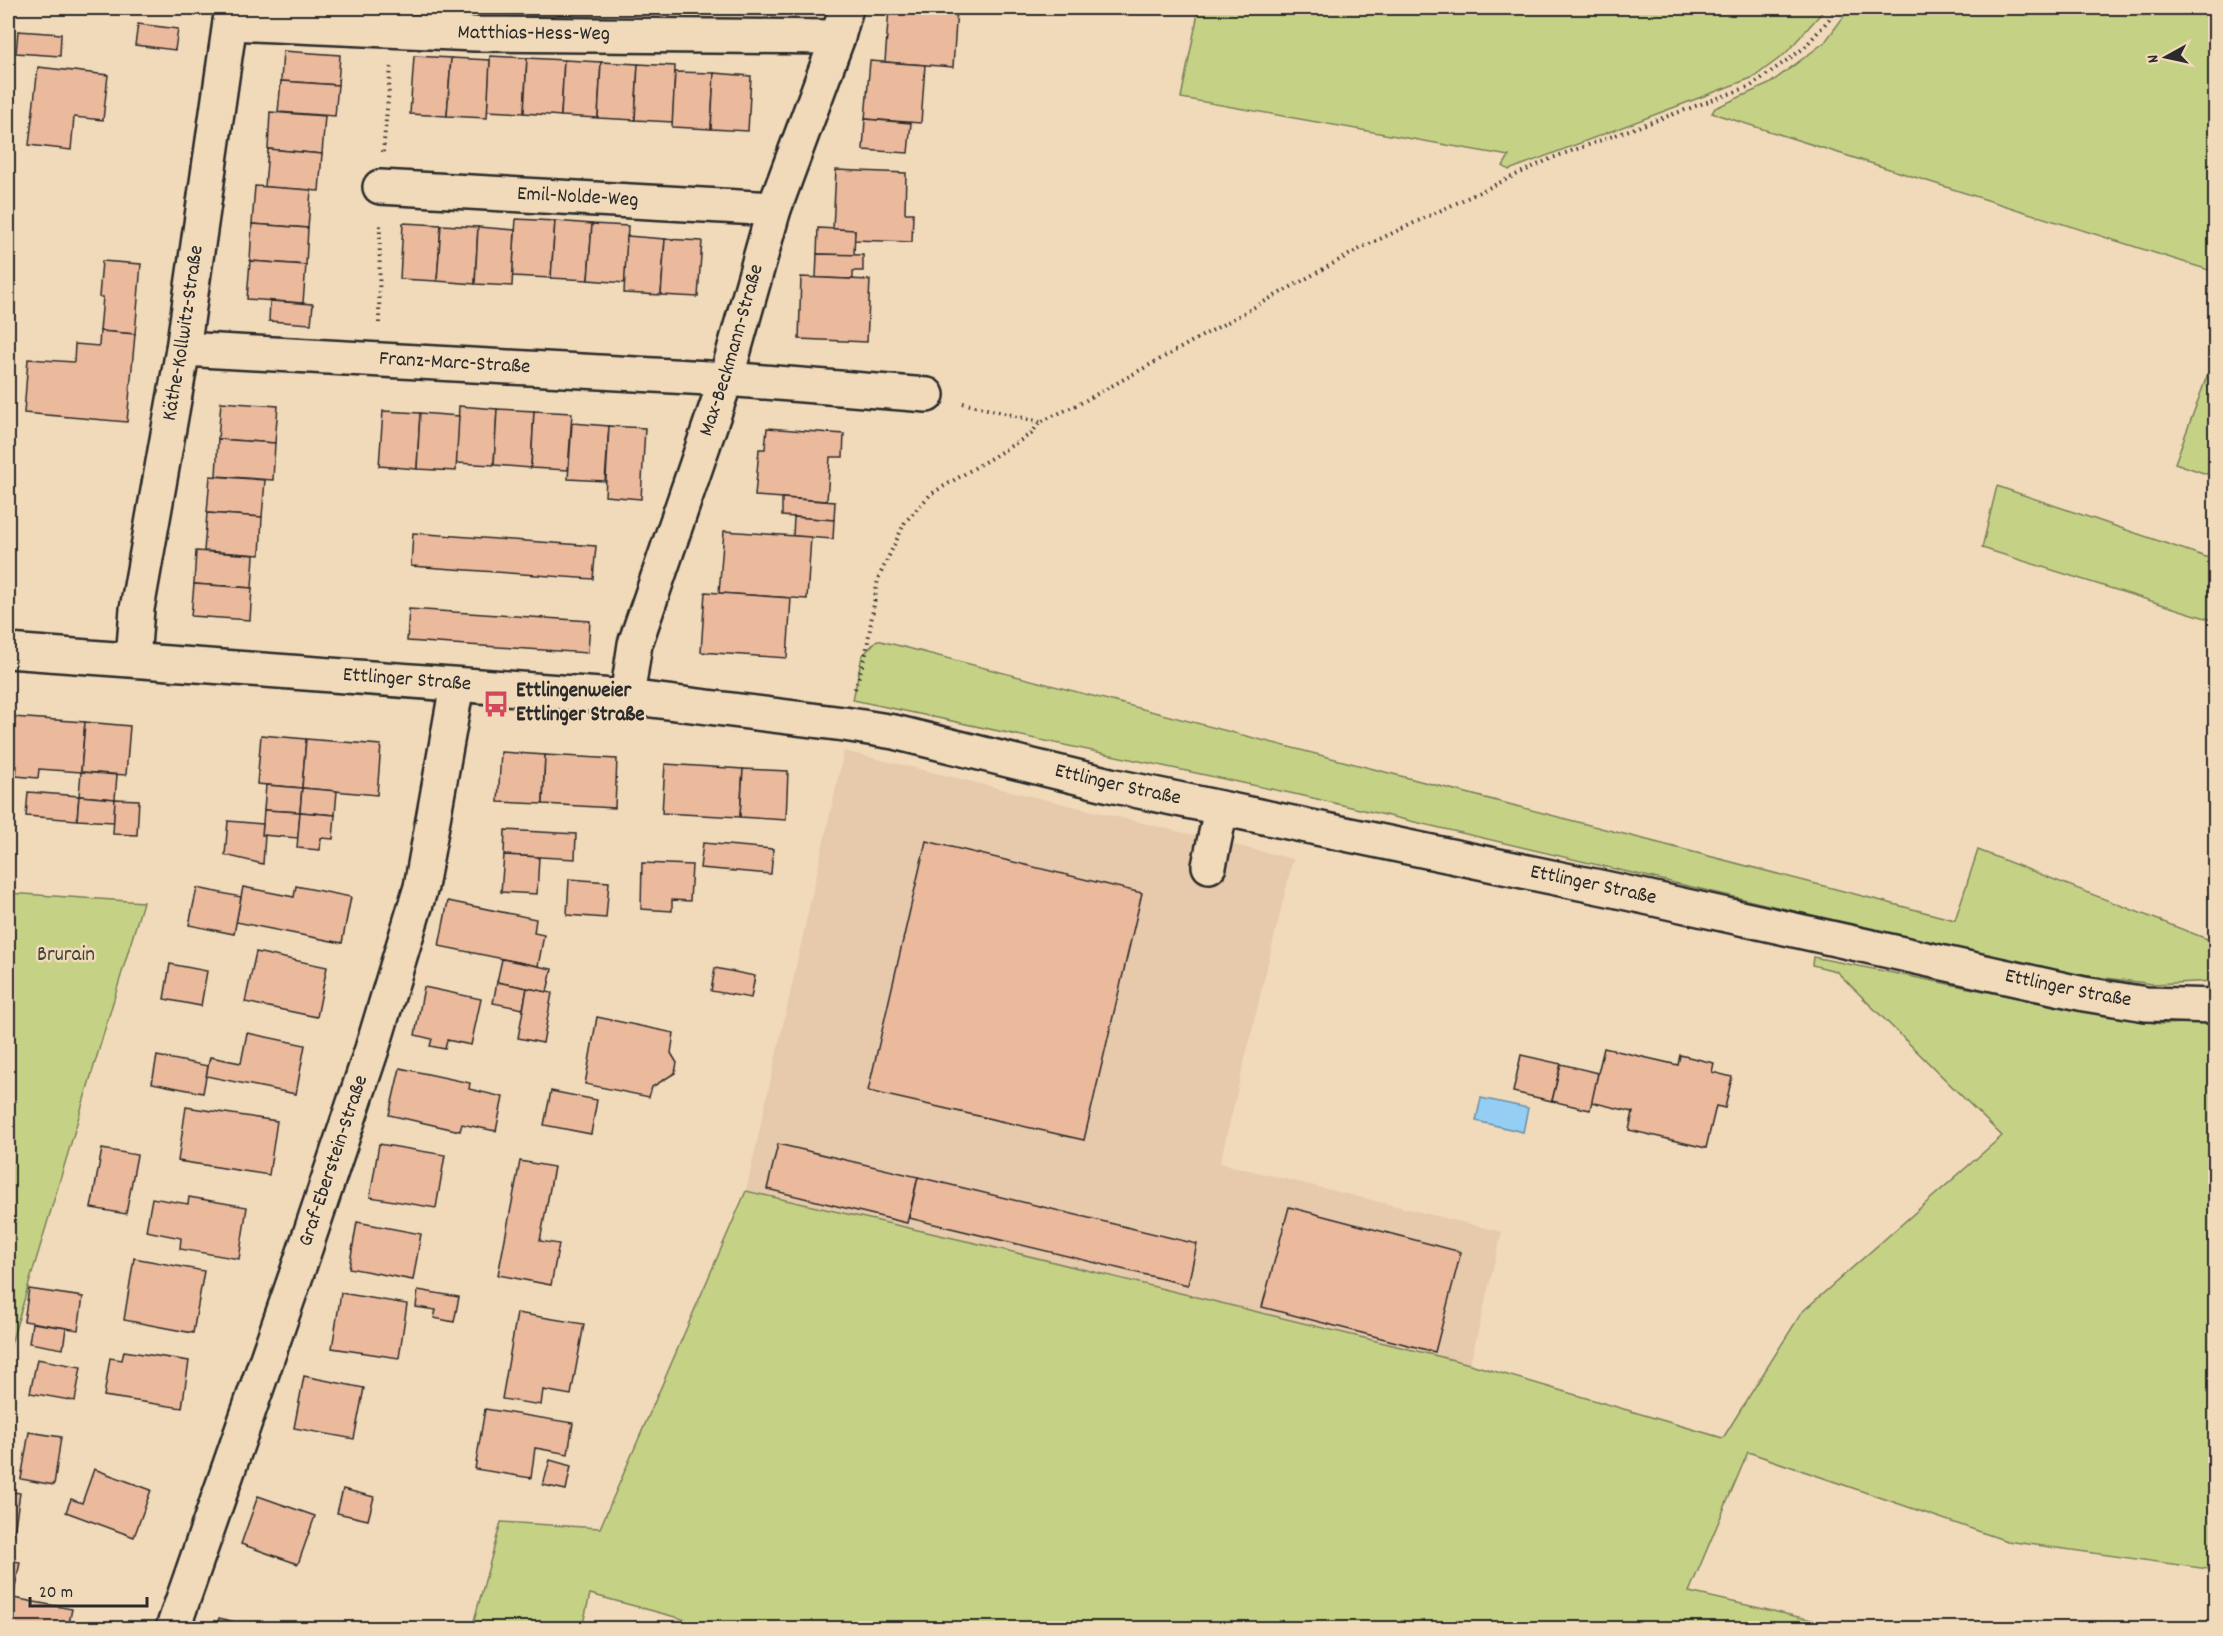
<svg xmlns="http://www.w3.org/2000/svg" width="2223" height="1636" viewBox="0 0 2223 1636" font-family="Dekko,sans-serif">
<style>
.built{fill:#e7c9ac}
.green{fill:#c5d286;stroke:#787e58;stroke-width:1.5}
.water{fill:#95cef4;stroke:#6b8da4;stroke-width:1.5}
.building{fill:#ebb99c;stroke:#2b2b2b;stroke-width:1.5}
.lines{fill:none;stroke-linecap:round;stroke-linejoin:round}
.minor-casing{stroke:#2b2b2b;stroke-width:38}
.path{stroke:#2b2b2b;stroke-width:4;stroke-dasharray:1.5 4.5;stroke-linecap:butt}
.minor{stroke:#f1daba;stroke-width:33}
.labels{text-anchor:middle;dominant-baseline:central;stroke-width:5;stroke-linejoin:round;paint-order:stroke}
.street-label{font-size:21px;fill:#2b2b2b;stroke:#f1daba}
.poi-label{font-size:21px;font-weight:bold;fill:#2b2b2b;stroke:#f1daba;text-anchor:start}
.park-label{font-size:21px;fill:#424439;stroke:#f1daba}
</style>
<rect width="100%" height="100%" fill="#f1daba"/>
<filter id="ink" filterUnits="userSpaceOnUse"><feTurbulence type="fractalNoise" baseFrequency=".0167" numOctaves="2"/><feDisplacementMap in="SourceGraphic" scale="12" xChannelSelector="R" yChannelSelector="G"/><feConvolveMatrix kernelMatrix="1 2 1 2 8 2 1 2 1" color-interpolation-filters="sRGB"/></filter>
<g filter="url(#ink)">
<polygon class="built" points="844,751 1293,859 1220,1163 1502,1232 1470,1364 988,1246 746,1191"/>
<g class="green">
<polygon points="1199,8 1826,8 1785,54 1754,77 1509,170 1503,166 1509,156 1181,98"/>
<polygon points="1850,8 2215,8 2215,272 1712,113 1715,108 1769,84 1825,42"/>
<polygon points="2215,354 2215,477 2175,463"/>
<polygon points="1997,486 2215,560 2215,621 1982,548"/>
<polygon points="877,640 1955,920 1978,850 2215,942 2215,981 2153,984 2050,971 1304,796 853,700 862,656"/>
<polygon points="8,893 143,902 8,1354"/>
<polygon points="1813,957 2108,1016 2162,1024 2215,1022 2215,1570 2007,1541 1748,1452 1689,1592 1847,1628 716,1628 590,1594 582,1628 472,1628 501,1522 600,1528 746,1191 988,1246 1470,1364 1723,1438 1802,1312 2002,1136 1836,971 1812,965"/>
</g>
<polygon class="water" points="1481,1098 1528,1108 1523,1132 1476,1121"/>
<g class="building">
<polygon points="371,8 387,8 387,10 372,12"/>
<polygon points="387,8 403,8 403,11 387,12"/>
<polygon points="403,8 418,8 419,11 403,13"/>
<polygon points="418,8 433,8 433,12 419,14"/>
<polygon points="433,8 449,8 449,13 433,15"/>
<polygon points="889,8 957,8 953,67 885,62"/>
<polygon points="138,24 178,29 175,50 135,45"/>
<polygon points="18,31 61,34 60,56 16,53"/>
<polygon points="283,51 340,55 338,85 281,81"/>
<polygon points="414,56 451,58 447,116 410,114"/>
<polygon points="490,56 527,58 524,113 487,111"/>
<polygon points="451,58 490,60 487,118 447,116"/>
<polygon points="527,58 564,60 561,116 524,113"/>
<polygon points="564,60 601,62 598,118 561,116"/>
<polygon points="870,61 925,65 921,123 865,119"/>
<polygon points="601,62 638,64 635,120 598,118"/>
<polygon points="638,64 675,66 673,122 635,120"/>
<polygon points="38,67 108,75 103,120 74,117 71,150 29,145"/>
<polygon points="675,72 714,73 711,129 672,127"/>
<polygon points="714,73 751,76 748,131 711,129"/>
<polygon points="281,81 338,85 335,116 278,112"/>
<polygon points="270,112 325,116 322,154 268,149"/>
<polygon points="865,119 911,123 908,153 863,150"/>
<polygon points="268,149 322,154 319,191 265,187"/>
<polygon points="836,170 906,173 905,213 913,213 912,242 854,240 855,230 833,229"/>
<polygon points="255,186 311,190 308,228 252,224"/>
<polygon points="516,219 555,221 551,278 512,276"/>
<polygon points="555,221 592,224 588,280 551,278"/>
<polygon points="403,223 441,225 437,281 400,279"/>
<polygon points="252,224 308,228 306,265 250,261"/>
<polygon points="592,224 628,226 625,283 588,280"/>
<polygon points="441,225 478,227 475,284 437,281"/>
<polygon points="478,227 515,230 512,286 475,284"/>
<polygon points="818,228 855,230 854,255 817,254"/>
<polygon points="627,236 665,239 661,295 624,293"/>
<polygon points="665,239 702,241 698,297 661,295"/>
<polygon points="817,254 863,255 863,271 853,271 853,279 816,278"/>
<polygon points="102,261 141,264 135,334 100,331 103,297 99,297"/>
<polygon points="250,261 306,265 303,303 247,299"/>
<polygon points="801,277 870,280 867,342 799,339"/>
<polygon points="270,301 313,304 311,324 269,321"/>
<polygon points="100,331 135,334 127,422 24,413 28,359 74,362 75,344 99,346"/>
<polygon points="221,402 278,406 275,443 218,439"/>
<polygon points="459,406 497,409 494,465 456,463"/>
<polygon points="497,409 534,411 531,468 494,465"/>
<polygon points="383,411 420,413 417,469 379,466"/>
<polygon points="534,411 572,413 568,470 531,468"/>
<polygon points="420,413 459,416 456,471 417,469"/>
<polygon points="572,423 609,426 605,481 568,479"/>
<polygon points="609,426 645,428 641,499 605,496"/>
<polygon points="767,428 844,434 843,457 830,457 827,501 755,496 759,449 765,449"/>
<polygon points="218,439 275,443 273,480 216,476"/>
<polygon points="210,476 265,480 262,517 207,513"/>
<polygon points="782,498 835,502 834,520 782,516"/>
<polygon points="207,513 262,517 260,555 204,551"/>
<polygon points="794,517 834,520 833,539 793,536"/>
<polygon points="724,531 811,537 807,599 719,593"/>
<polygon points="413,533 596,546 593,579 411,566"/>
<polygon points="196,551 254,555 252,588 194,584"/>
<polygon points="194,584 252,588 250,620 191,616"/>
<polygon points="705,592 791,598 787,658 701,652"/>
<polygon points="409,609 590,621 588,653 407,641"/>
<polygon points="12,717 85,722 81,772 39,769 38,778 16,776 17,766 8,765"/>
<polygon points="85,722 130,726 126,775 81,772"/>
<polygon points="261,735 306,739 302,788 257,784"/>
<polygon points="306,739 381,745 377,795 302,788"/>
<polygon points="501,752 545,755 543,804 498,802"/>
<polygon points="545,755 617,759 615,808 543,804"/>
<polygon points="665,764 743,769 740,817 662,813"/>
<polygon points="743,769 788,771 786,820 740,817"/>
<polygon points="81,772 117,775 115,799 79,796"/>
<polygon points="266,785 302,788 300,812 264,810"/>
<polygon points="302,788 337,791 335,815 300,812"/>
<polygon points="28,792 79,796 77,820 26,816"/>
<polygon points="79,796 115,799 114,822 77,820"/>
<polygon points="115,799 139,800 137,835 113,834"/>
<polygon points="264,810 300,812 298,838 262,835"/>
<polygon points="300,812 335,815 333,839 321,838 320,850 297,848"/>
<polygon points="228,821 263,824 262,835 265,835 263,864 225,855"/>
<polygon points="505,830 576,834 575,859 504,855"/>
<polygon points="926,841 1142,893 1084,1140 868,1091"/>
<polygon points="703,843 773,849 771,874 700,868"/>
<polygon points="504,855 539,857 537,894 501,892"/>
<polygon points="642,863 692,865 690,901 672,900 672,911 641,909"/>
<polygon points="569,879 609,882 606,918 567,915"/>
<polygon points="296,886 351,897 342,943 236,922 243,887 294,897"/>
<polygon points="197,888 241,897 234,934 189,925"/>
<polygon points="448,901 536,919 534,933 544,935 538,966 439,946"/>
<polygon points="256,952 327,967 317,1017 245,1002"/>
<polygon points="502,959 552,969 547,992 497,982"/>
<polygon points="170,964 207,971 201,1006 164,999"/>
<polygon points="715,968 755,976 751,998 711,991"/>
<polygon points="497,982 527,988 523,1009 493,1003"/>
<polygon points="424,987 481,999 471,1045 447,1040 445,1049 430,1046 432,1039 415,1035"/>
<polygon points="527,988 552,993 543,1043 518,1038"/>
<polygon points="597,1017 674,1033 671,1053 677,1063 675,1073 652,1087 649,1097 585,1084"/>
<polygon points="247,1033 305,1045 296,1094 206,1076 210,1057 241,1063"/>
<polygon points="1604,1048 1678,1065 1680,1055 1714,1063 1712,1072 1732,1077 1725,1108 1716,1106 1706,1148 1629,1130 1633,1112 1591,1102"/>
<polygon points="1521,1055 1561,1064 1552,1101 1513,1092"/>
<polygon points="157,1056 208,1066 203,1093 152,1083"/>
<polygon points="1561,1064 1598,1073 1590,1110 1552,1101"/>
<polygon points="400,1068 470,1083 469,1089 503,1097 496,1131 462,1124 460,1131 389,1115"/>
<polygon points="551,1091 597,1100 591,1134 544,1125"/>
<polygon points="186,1107 277,1121 269,1175 178,1161"/>
<polygon points="379,1144 445,1155 436,1208 370,1197"/>
<polygon points="778,1144 918,1177 907,1223 767,1189"/>
<polygon points="102,1149 137,1155 126,1214 91,1208"/>
<polygon points="520,1161 554,1167 540,1241 559,1244 551,1285 498,1275"/>
<polygon points="918,1177 1197,1244 1188,1285 909,1218"/>
<polygon points="189,1197 247,1207 239,1259 180,1249 181,1238 146,1231 152,1198 188,1204"/>
<polygon points="1289,1207 1461,1252 1435,1352 1262,1307"/>
<polygon points="357,1222 421,1234 413,1280 349,1268"/>
<polygon points="134,1258 204,1271 193,1333 124,1320"/>
<polygon points="29,1289 83,1297 78,1330 24,1321"/>
<polygon points="418,1290 459,1297 454,1322 434,1318 436,1310 416,1307"/>
<polygon points="341,1293 407,1304 399,1358 332,1348"/>
<polygon points="517,1313 584,1324 571,1395 543,1390 541,1405 502,1399"/>
<polygon points="32,1323 66,1328 63,1349 29,1343"/>
<polygon points="124,1351 189,1361 182,1408 104,1396 110,1358 122,1360"/>
<polygon points="37,1359 81,1367 75,1401 30,1393"/>
<polygon points="304,1376 364,1388 354,1439 294,1428"/>
<polygon points="485,1409 573,1423 568,1454 535,1448 531,1478 475,1469"/>
<polygon points="29,1432 61,1437 54,1485 21,1479"/>
<polygon points="550,1460 571,1466 566,1490 543,1485"/>
<polygon points="94,1469 151,1490 134,1537 66,1512 71,1499 82,1503"/>
<polygon points="343,1489 374,1497 368,1520 337,1513"/>
<polygon points="8,1491 20,1493 14,1533 8,1532"/>
<polygon points="258,1496 315,1516 298,1564 241,1544"/>
<polygon points="8,1560 20,1562 13,1598 8,1597"/>
<polygon points="8,1597 72,1609 68,1628 8,1628"/>
<polygon points="219,1618 259,1628 216,1628"/>
</g>
<g class="lines">
<g class="minor-casing">
<g id="minor">
<path id="s1" d="M230 23 475 34 838 37"/>
<path id="s2" d="M380 187 774 209"/>
<path id="s3" d="M183 349 726 379 927 395"/>
<path id="s4" d="M8 651 627 697 844 724 894 732 1110 785 1609 889 2084 994 2146 1004 2216 1006"/>
<path id="s5" d="M133 659 137 609 183 349 232 8"/>
<path id="s6" d="M627 697 635 644 726 379 774 209 838 37 846 8"/>
<polyline points="1209,866 1221,809"/>
<path id="s7" d="M173 1628 300 1264 372 1049 421 887 457 685"/>
</g>
</g>
<g class="path">
<polyline points="383,152 391,67"/>
<polyline points="379,323 380,223"/>
<polyline points="963,403 1040,422"/>
<polyline points="855,689 866,653 878,579 905,522 931,494 1031,434 1040,422 1079,404 1365,246 1552,158 1751,86 1804,48 1839,8"/>
</g>
<use href="#minor" class="minor"/>
</g>
</g>
<defs>
<g id="bus-bare" transform="scale(2.07)"><path d="M-5-6H5V4H4V6H2V4H-2V6H-4V4H-5ZM-3.5-4V0h7V-4ZM-3.5 1.2v1.5H-2V1.2ZM2 1.2v1.5H3.5V1.2Z" fill="#d1495b" stroke="#f1daba" stroke-width="2.5" paint-order="stroke"/></g>
</defs>
<g fill-rule="evenodd">
<use href="#bus-bare" x="496" y="704"/>
</g>
<g class="labels">
<g class="street-label">
<text stroke="none"><textPath href="#s1" startOffset="304">Matthias-Hess-Weg</textPath></text>
<text stroke="none"><textPath href="#s2" startOffset="198">Emil-Nolde-Weg</textPath></text>
<text stroke="none"><textPath href="#s5" startOffset="330">Käthe-Kollwitz-Straße</textPath></text>
<text stroke="none"><textPath href="#s6" startOffset="363">Max-Beckmann-Straße</textPath></text>
<text stroke="none"><textPath href="#s3" startOffset="272">Franz-Marc-Straße</textPath></text>
<text stroke="none"><textPath href="#s4" startOffset="400">Ettlinger Straße</textPath></text>
<text stroke="none"><textPath href="#s4" startOffset="1120">Ettlinger Straße</textPath></text>
<text stroke="none"><textPath href="#s4" startOffset="1606">Ettlinger Straße</textPath></text>
<text stroke="none"><textPath href="#s4" startOffset="2092">Ettlinger Straße</textPath></text>
<text stroke="none"><textPath href="#s7" startOffset="494">Graf-Eberstein-Straße</textPath></text>
</g>
<g class="poi-label">
<text x="516" y="692">Ettlingenweier<tspan x="516" dy="24">Ettlinger Straße</tspan></text>
</g>
<g class="park-label">
<text x="66" y="956">Brurain</text>
</g>
</g>
<rect width="2223" height="1636" fill="none" stroke="#f1daba" stroke-width="30"/>
<rect x="15" y="15" width="2193" height="1606" fill="none" stroke="#2b2b2b" stroke-width="2" filter="url(#ink)"/>
<g transform="translate(2166 57) rotate(262)" stroke="#f1daba" stroke-width="4.5" paint-order="stroke">
<path d="M0-4.5L10 22L0 15L-10 22Z" fill="#2b2b2b"/>
<text y="-9" font-size="16" font-weight="bold" text-anchor="middle" fill="#2b2b2b">N</text>
</g>
<path d="M30 1597v9h117v-9" fill="none" stroke="#2b2b2b" stroke-width="3"/>
<text x="39" y="1597" font-size="18" fill="#2b2b2b" stroke="#f1daba" stroke-width="4.5" paint-order="stroke">20 m</text>
</svg>
